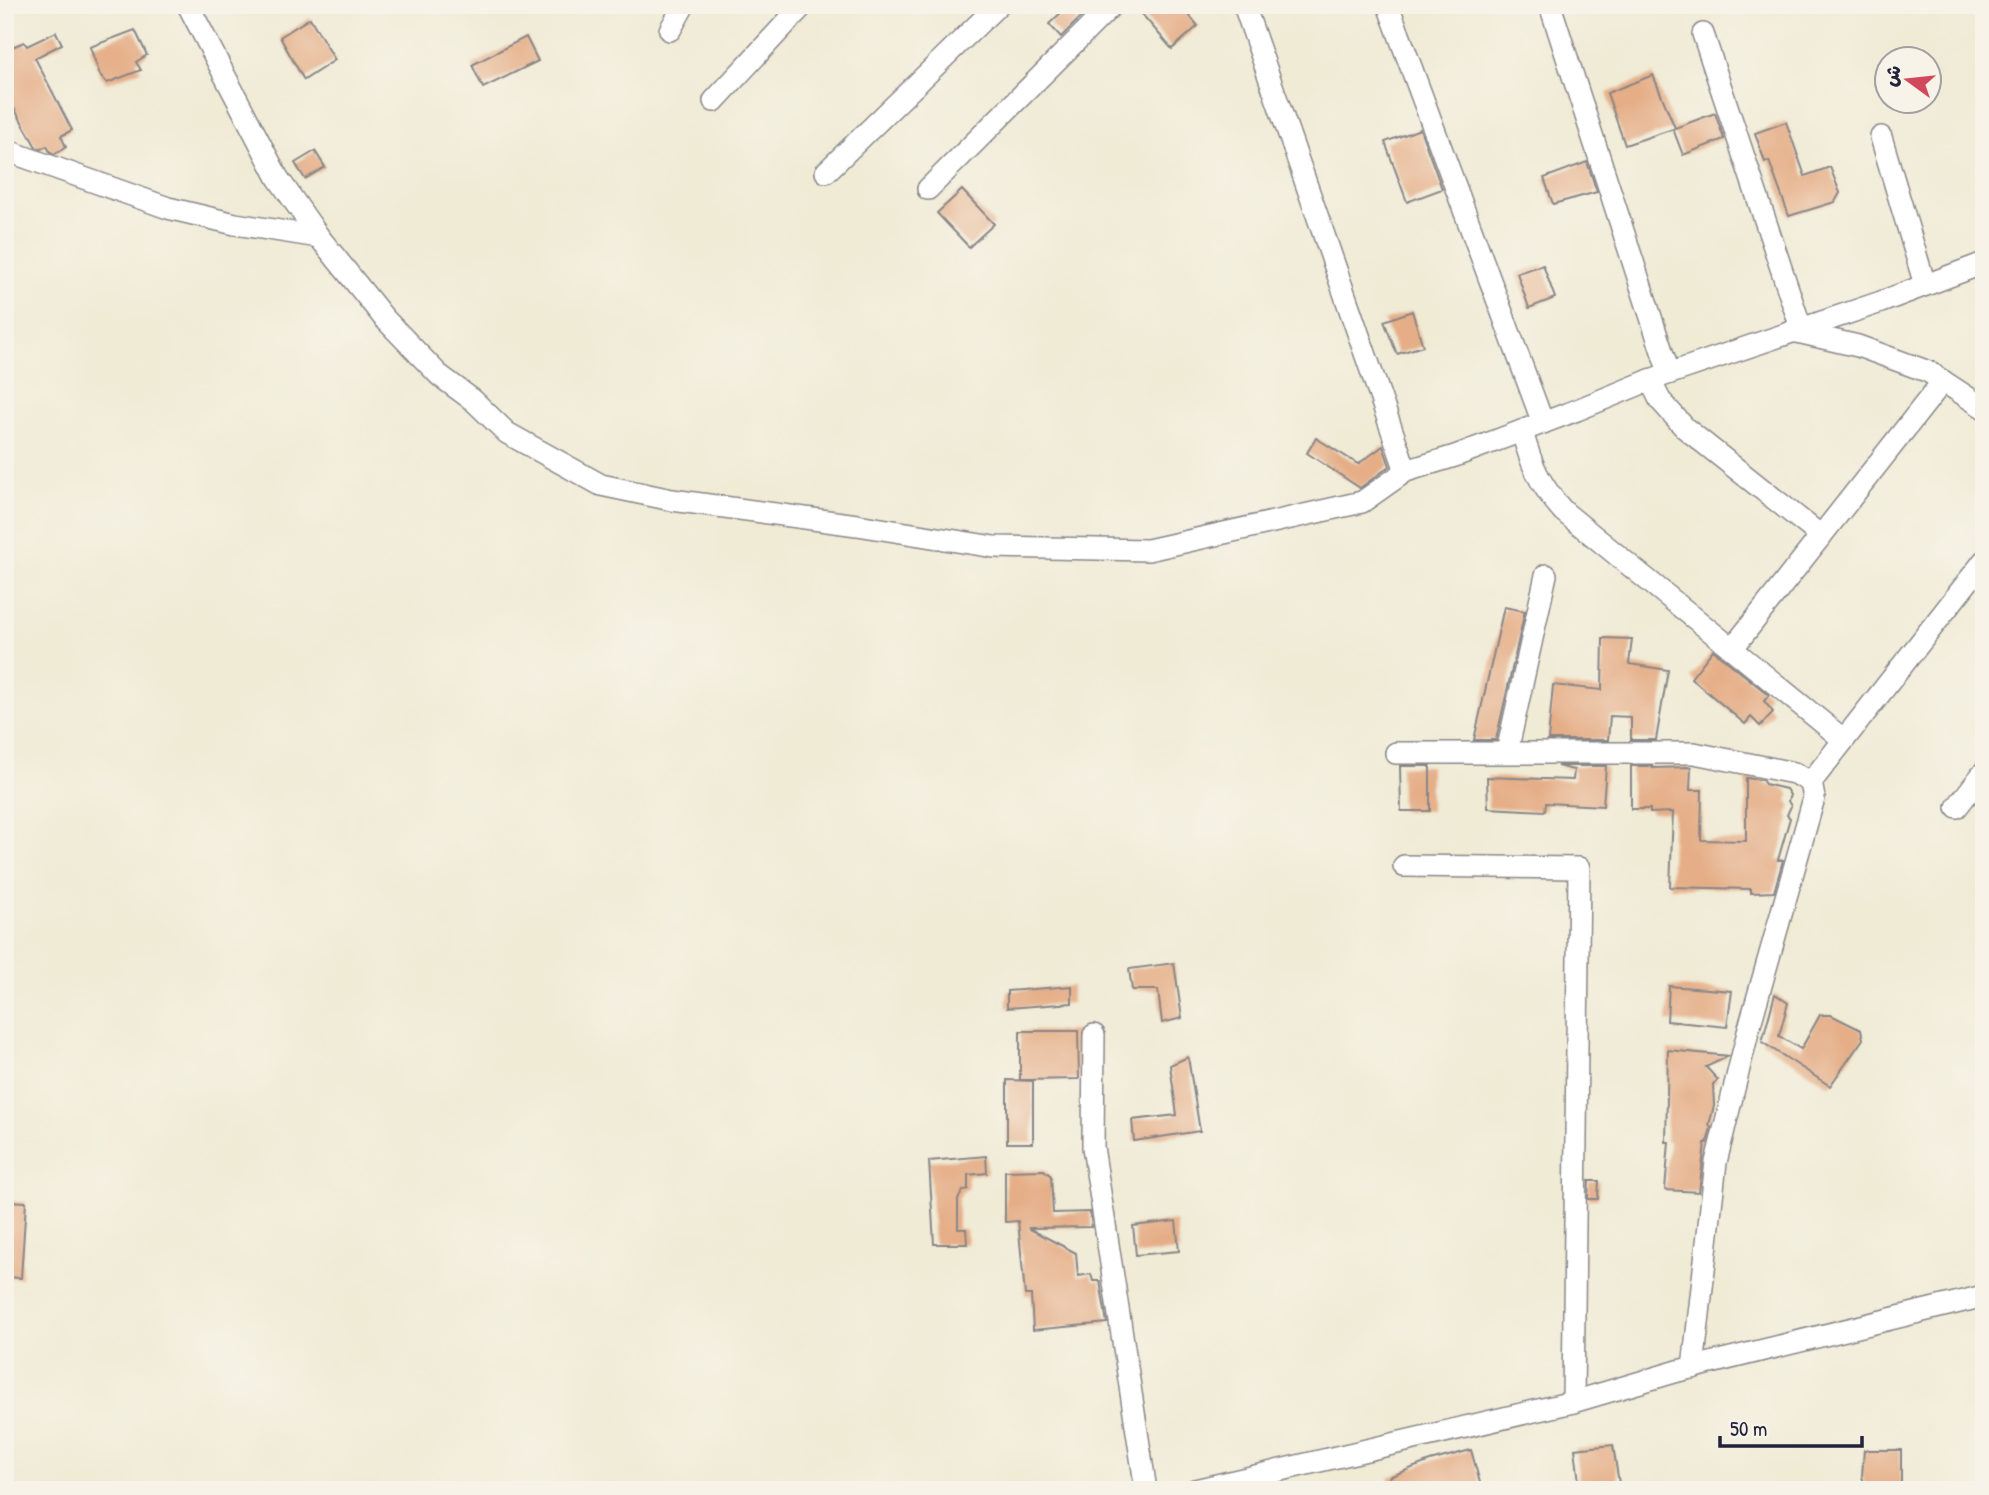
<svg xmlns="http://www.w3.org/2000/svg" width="1989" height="1495" viewBox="0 0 1989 1495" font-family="'Patrick Hand','Playpen Sans Arabic',sans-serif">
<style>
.building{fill:#e5ae87}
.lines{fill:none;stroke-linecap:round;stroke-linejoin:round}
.street-casing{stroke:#898688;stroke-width:24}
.street{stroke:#fff;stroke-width:21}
</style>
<rect width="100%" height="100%" fill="#f7f3e8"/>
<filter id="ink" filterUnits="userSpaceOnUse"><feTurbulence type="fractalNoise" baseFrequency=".0143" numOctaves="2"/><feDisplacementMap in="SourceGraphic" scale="14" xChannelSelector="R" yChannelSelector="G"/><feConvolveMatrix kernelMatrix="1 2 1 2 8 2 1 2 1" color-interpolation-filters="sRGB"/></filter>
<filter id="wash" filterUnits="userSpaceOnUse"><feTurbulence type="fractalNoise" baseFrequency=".00686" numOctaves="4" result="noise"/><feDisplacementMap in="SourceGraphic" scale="28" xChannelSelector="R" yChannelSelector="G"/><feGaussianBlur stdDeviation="1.57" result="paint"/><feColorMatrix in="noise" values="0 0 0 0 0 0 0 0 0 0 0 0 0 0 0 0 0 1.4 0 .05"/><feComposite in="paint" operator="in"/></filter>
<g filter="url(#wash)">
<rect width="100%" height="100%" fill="#f0ebd5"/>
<g id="blocks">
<g class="building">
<polygon points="1069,5 1093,5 1061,37 1049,24"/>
<polygon points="1134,5 1181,5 1198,26 1172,49"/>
<polygon points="310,18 335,60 304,80 280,37"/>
<polygon points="135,30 147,55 136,62 141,70 107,83 100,75 90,47"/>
<polygon points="56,32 62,44 35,58 72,130 61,136 66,147 55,154 50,152 47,146 41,149 36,147 5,92 5,50 24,42 27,46"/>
<polygon points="526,37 538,61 483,88 472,65"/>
<polygon points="1653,75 1675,128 1715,113 1724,139 1683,155 1673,129 1625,145 1607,93"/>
<polygon points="1786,122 1805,176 1830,167 1840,193 1835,202 1789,216 1769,161 1765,162 1755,133"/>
<polygon points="1420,129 1442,189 1407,202 1385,142"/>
<polygon points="315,151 325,167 305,179 295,163"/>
<polygon points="1587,162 1597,192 1553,204 1544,178"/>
<polygon points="962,190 994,224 969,247 937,213"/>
<polygon points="1543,265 1555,298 1529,308 1517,273"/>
<polygon points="1412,311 1423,346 1397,354 1384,321"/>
<polygon points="1316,438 1358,464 1383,446 1390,466 1360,488 1307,453"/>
<polygon points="1504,607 1525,611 1496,740 1474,740"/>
<polygon points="1603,638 1632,639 1629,664 1668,670 1656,740 1631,740 1631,717 1610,716 1608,740 1548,740 1553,685 1602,690"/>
<polygon points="1713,650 1769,695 1764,701 1773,712 1760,726 1751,717 1745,724 1691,678"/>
<polygon points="1400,766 1430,766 1430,811 1401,811"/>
<polygon points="1557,766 1606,766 1603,806 1546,803 1545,811 1488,808 1487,777 1573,780 1574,770"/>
<polygon points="1631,766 1652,766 1652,768 1691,767 1690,790 1702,790 1701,840 1746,841 1746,778 1762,780 1765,784 1786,789 1790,795 1788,801 1791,806 1787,815 1790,818 1778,860 1783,860 1774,892 1751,893 1751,889 1670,887 1673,812 1650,813 1650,809 1631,809"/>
<polygon points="1174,963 1182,1018 1162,1023 1158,990 1132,990 1129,969"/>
<polygon points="1072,986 1072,1003 1007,1008 1007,991"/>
<polygon points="1669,986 1732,991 1727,1027 1667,1021"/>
<polygon points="1775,994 1788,1003 1779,1036 1801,1049 1820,1015 1831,1015 1861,1030 1863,1039 1830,1086 1762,1042"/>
<polygon points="1020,1031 1078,1031 1079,1079 1020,1080"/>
<polygon points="1668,1050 1729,1056 1706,1067 1718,1080 1713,1084 1714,1106 1709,1125 1711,1128 1707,1143 1705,1143 1699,1192 1665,1190 1669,1142 1666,1142"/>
<polygon points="1188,1057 1200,1131 1134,1141 1132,1120 1177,1115 1170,1065"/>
<polygon points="1007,1080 1033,1081 1033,1143 1007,1143"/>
<polygon points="986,1156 987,1173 968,1175 968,1189 963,1191 958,1199 958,1229 966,1229 967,1244 934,1244 929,1161"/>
<polygon points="1044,1170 1051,1176 1053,1213 1090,1212 1092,1227 1028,1228 1076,1253 1078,1276 1091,1274 1093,1281 1100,1281 1107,1323 1033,1330 1031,1295 1025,1295 1018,1221 1005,1222 1005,1171"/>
<polygon points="1589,1181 1599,1181 1598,1199 1588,1199"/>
<polygon points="5,1201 26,1202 21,1278 5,1277"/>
<polygon points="1176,1221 1179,1251 1136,1255 1133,1226"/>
<polygon points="1613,1445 1620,1490 1580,1490 1575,1449"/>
<polygon points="1471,1450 1482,1490 1390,1490 1389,1477 1430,1461"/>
<polygon points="1864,1450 1901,1450 1901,1490 1866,1490 1862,1476"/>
</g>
</g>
</g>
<g filter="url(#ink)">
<use href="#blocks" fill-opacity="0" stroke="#898688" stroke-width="2"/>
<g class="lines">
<g class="street-casing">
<g id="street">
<polyline points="188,5 278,178 319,237 384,318 439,375 474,401 507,433 601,485 672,500 857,525 994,547 1148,550 1362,502 1406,471 1455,456 1577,410 1650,380 1881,302 1984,263"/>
<polyline points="1244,5 1406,471"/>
<polyline points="1388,5 1543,423"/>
<polyline points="1550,5 1669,373"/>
<polyline points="670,30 684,5"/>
<polyline points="1703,34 1801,328"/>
<polyline points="714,101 803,5"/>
<polyline points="1881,137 1925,285"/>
<polyline points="5,150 168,208 235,224 319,237"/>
<polyline points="826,172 998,5"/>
<polyline points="928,189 1112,5"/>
<polyline points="1793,331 1858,346 1929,372 1984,408"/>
<polyline points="1650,380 1660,400 1685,428 1821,536"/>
<path d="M1522 431C1531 465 1540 485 1563 511L1844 740"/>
<polyline points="1732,649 1943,381"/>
<polyline points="1507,752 1546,575"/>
<polyline points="1396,753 1694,753 1794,773 1811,782 1814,798 1749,1028 1716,1162 1693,1368"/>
<polyline points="1811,782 1984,561"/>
<polyline points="1957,807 1984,772"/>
<polyline points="1404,866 1579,868 1573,1402"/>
<polyline points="1094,1035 1093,1147 1146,1490"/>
<polyline points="1195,1490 1573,1402 1678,1371 1984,1296"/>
</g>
</g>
<use href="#street" class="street"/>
</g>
</g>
<rect width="1989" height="1495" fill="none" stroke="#f7f3e8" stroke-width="28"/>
<g transform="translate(1908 80) rotate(285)"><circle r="33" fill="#f7f3e8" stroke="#a29fa3" stroke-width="2"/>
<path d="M0-5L12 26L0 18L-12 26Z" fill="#d1495b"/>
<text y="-10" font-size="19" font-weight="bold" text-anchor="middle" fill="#22223b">ش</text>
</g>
<path d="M1720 1436v10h142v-10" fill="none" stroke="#22223b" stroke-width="3.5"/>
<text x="1730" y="1436" font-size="21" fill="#22223b" stroke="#f7f3e8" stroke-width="5" paint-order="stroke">50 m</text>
</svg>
